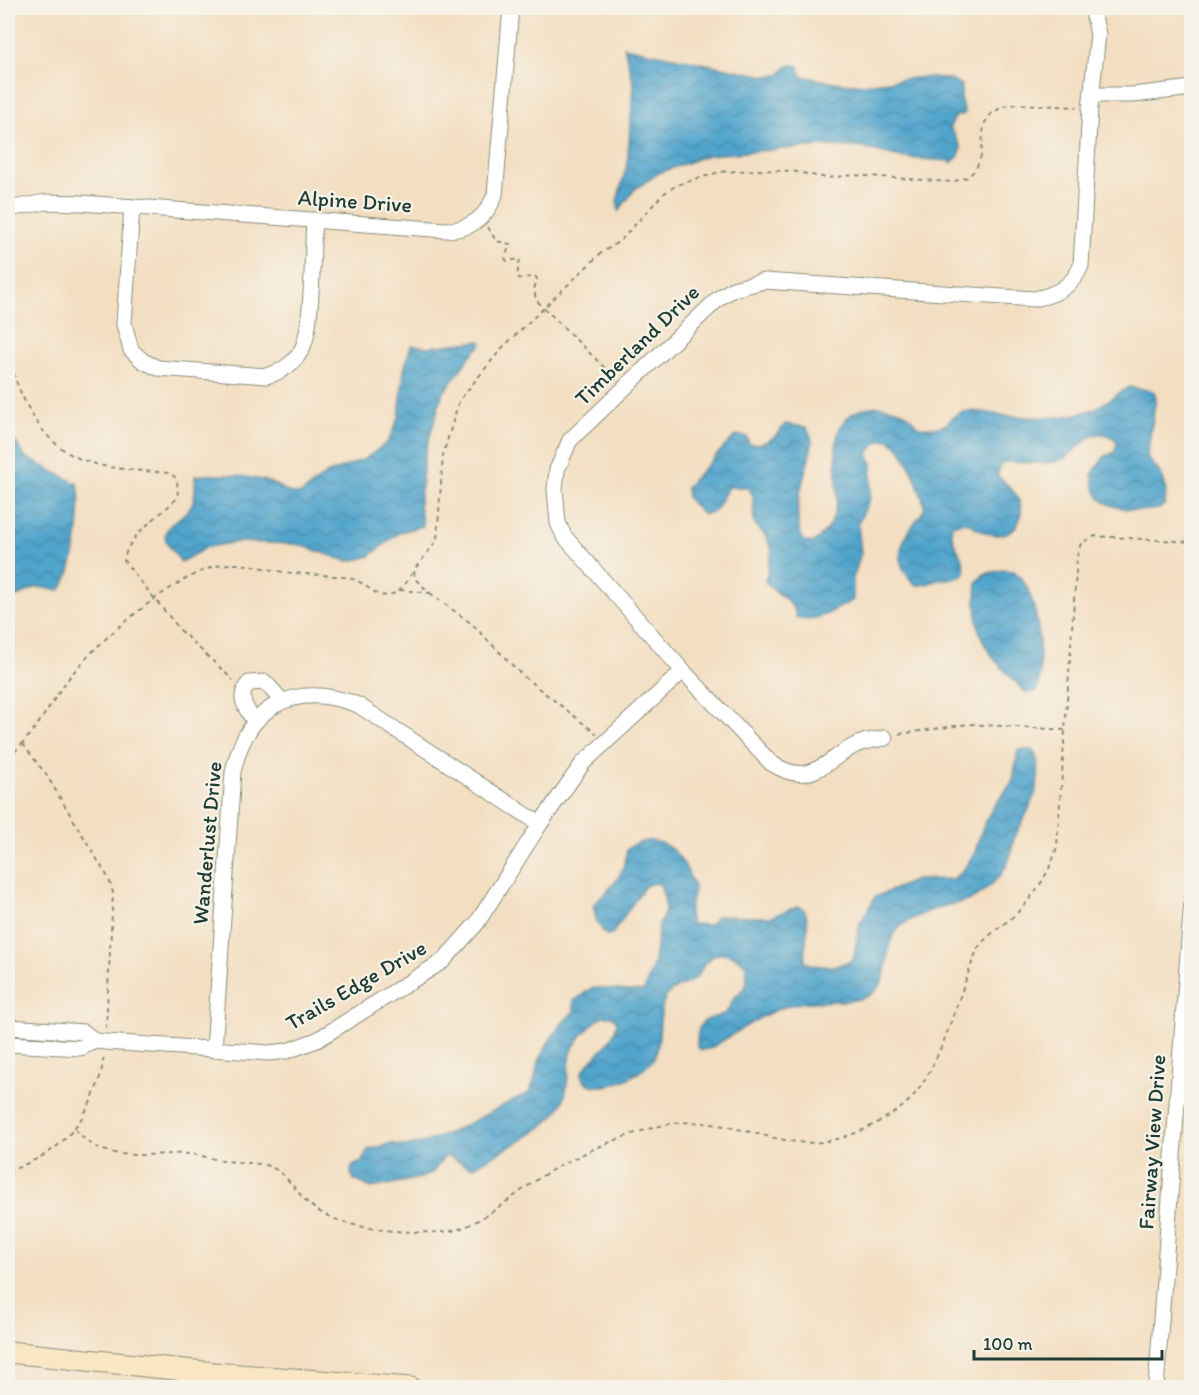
<svg xmlns="http://www.w3.org/2000/svg" width="1199" height="1395" viewBox="0 0 1199 1395" font-family="Itim,sans-serif">
<style>
.water{fill:url(#water-waves);stroke:#387080;stroke-width:1.5}
.lines{fill:none;stroke-linecap:round;stroke-linejoin:round}
.street-casing{stroke:#898e7a;stroke-width:17}
.secondary-casing{stroke:#898e7a;stroke-width:23}
.path{stroke:#898e7a;stroke-width:2;stroke-dasharray:4.5 4.5;stroke-linecap:butt}
.street{stroke:#fff;stroke-width:15}
.secondary{stroke:#f9e7c3;stroke-width:21}
.labels{text-anchor:middle;dominant-baseline:central;stroke-width:4.5;stroke-linejoin:round;paint-order:stroke}
.street-label{font-size:22px;fill:#1f3d34;stroke:#f7f3e8}
</style>
<defs>
<pattern id="water-waves" width="16" height="10" patternUnits="userSpaceOnUse" patternTransform="scale(1.5)"><rect width="16" height="10" fill="#51a4cc"/><path d="M0 5q4-4 8 0t8 0" fill="none" stroke="#4387a6"/></pattern>
</defs>
<rect width="100%" height="100%" fill="#f7f3e8"/>
<filter id="ink" filterUnits="userSpaceOnUse"><feTurbulence type="fractalNoise" baseFrequency=".0167" numOctaves="2"/><feDisplacementMap in="SourceGraphic" scale="12" xChannelSelector="R" yChannelSelector="G"/><feConvolveMatrix kernelMatrix="1 2 1 2 8 2 1 2 1" color-interpolation-filters="sRGB"/></filter>
<filter id="wash" filterUnits="userSpaceOnUse"><feTurbulence type="fractalNoise" baseFrequency=".008" numOctaves="4" result="noise"/><feDisplacementMap in="SourceGraphic" scale="24" xChannelSelector="R" yChannelSelector="G"/><feGaussianBlur stdDeviation="1.35" result="paint"/><feColorMatrix in="noise" values="0 0 0 0 0 0 0 0 0 0 0 0 0 0 0 0 0 1.4 0 .05"/><feComposite in="paint" operator="in"/></filter>
<g filter="url(#wash)">
<rect width="100%" height="100%" fill="#f3dec1"/>
<g class="water">
<path d="M624 47 765 76 780 75C786 67 788 63 799 66L801 76C819 80 838 84 857 84 886 84 938 68 961 85V102L965 114 956 116 950 127 961 147 959 156 951 163 949 161 905 158 859 147 823 146 708 155 659 173 634 190 619 211 617 201 627 165 634 85Z"/>
<path d="M480 341 482 344 471 355 442 395 425 453 419 504 423 526 400 532 370 556 360 559 347 561 297 544 237 542 207 547 181 562C177 556 170 549 167 543 159 526 181 520 189 509 196 499 195 488 195 476 216 473 251 475 271 483 284 488 285 494 301 494L326 474 365 459 388 442 399 417 404 370 411 345 428 347Z"/>
<path d="M1129 387 1153 391 1156 397 1147 457C1162 475 1168 479 1165 504L1159 509C1145 512 1115 510 1103 501 1095 495 1093 483 1092 475L1105 456 1114 453 1117 444 1114 438C1089 423 1080 454 1059 461 1043 466 1020 461 1003 462L997 475C1009 487 1025 498 1020 518 1015 537 993 539 978 529 977 529 971 524 970 523 964 521 958 523 952 525 948 544 968 557 964 575 957 580 952 578 944 579 933 580 930 586 916 585 886 559 905 536 924 510V504C918 484 894 408 868 454L872 464 870 498 858 524 861 553 853 579V600C836 609 816 624 796 617 796 602 774 593 765 581L772 550 766 537 754 523 753 495 747 487H728L715 511 703 515 687 498 686 487 736 435 747 437 749 444C765 446 777 437 785 424L806 427 811 436 812 444C806 477 789 508 803 541L812 543C868 507 805 430 862 409 877 404 898 406 910 417 913 419 916 425 919 427 922 428 925 427 928 427 954 429 947 415 963 412 979 409 993 415 1008 416 1037 418 1067 420 1094 409 1106 403 1117 394 1129 387Z"/>
<path d="M8 413 10 434 25 457 78 484C83 506 76 574 60 590L37 587 14 598 8 592Z"/>
<path d="M1003 570 1014 571C1041 592 1041 655 1039 686L1035 692 1026 693C987 651 972 645 977 582L984 574Z"/>
<path d="M1018 750H1033L1035 754C1046 783 1028 812 1015 836 1012 841 1013 847 1011 853 1008 872 989 888 974 898 965 903 957 903 948 905 933 909 909 918 898 929 881 946 894 980 870 995 853 1005 816 999 794 1004 763 1012 737 1033 709 1049L701 1050 697 1047C697 1017 704 1022 726 1013L734 998 745 987 747 980 746 965C736 955 718 947 706 962 701 969 700 974 693 980 681 988 671 986 664 1001 657 1019 662 1045 653 1059 644 1075 589 1102 581 1074 591 1056 616 1043 617 1021L612 1016H602C592 1026 577 1037 572 1051 566 1069 570 1093 559 1109 540 1136 501 1149 474 1167 462 1167 457 1158 445 1156L433 1172 421 1178 372 1188 354 1180 351 1173 352 1166 362 1162 368 1150 392 1143C419 1159 501 1103 529 1093 536 1081 535 1069 541 1057 549 1038 560 1025 574 1011V1001C579 998 585 992 590 989 598 985 628 994 644 991L654 962 659 925 665 912V901L660 884 652 883 644 887 612 934 606 935 597 923 593 905C614 885 623 879 627 849 653 831 675 845 687 870 689 876 694 882 694 888 693 902 685 911 692 924L709 925 717 916 770 917 799 906 804 909C812 926 803 944 805 962 821 969 837 967 853 960L860 923 875 897 916 880 952 879 963 871 975 852 982 829 992 809 1013 781Z"/>
</g>
</g>
<g filter="url(#ink)">
<g class="lines">
<g class="street-casing">
<g id="street">
<polyline points="1093,95 1133,95 1192,88"/>
<path d="M132 207 124 324 131 350 143 361 158 368 266 376C280 373 295 363 302 349 313 328 312 248 314 220"/>
<path d="M8 209 46 202 81 203 446 230C470 230 486 218 495 195L511 8"/>
<path d="M254 721C245 707 237 697 249 683L265 682 282 701"/>
<path d="M885 738C873 740 862 741 852 747 821 765 808 787 771 763L683 671 564 536 558 523 555 489 557 470 570 440 719 298 733 289 764 281 1034 299C1055 295 1072 287 1081 266L1090 108 1098 34 1092 8"/>
<polyline points="8,1027 84,1032 95,1041 105,1042 269,1053 287,1051 317,1040 443,961 477,923 540,824 583,763 683,671"/>
<polyline points="8,1044 80,1048 95,1041"/>
<path d="M214 1050 233 772C247 705 294 681 358 705L540 824"/>
<polyline points="1156,1388 1192,899"/>
</g>
</g>
<g class="secondary-casing">
<polyline id="secondary" points="8,1352 214,1373 411,1388"/>
</g>
<g class="path">
<polyline points="488,227 496,241 510,244 505,258 507,261 520,259 517,276 520,279 535,276 537,279 534,290 536,300 616,379"/>
<path d="M8 346C11 371 18 389 30 411 63 470 109 468 170 473L177 479 178 497C160 517 127 534 124 561L181 631 233 680"/>
<polyline points="400,590 430,593 415,579 414,570 437,540 443,455 459,401 502,348 600,254 621,240 663,194 677,185 719,172 757,170 792,171 827,178 853,175 952,182 968,177 976,169 981,156 984,124 991,114 1003,106 1018,104 1077,107"/>
<polyline points="430,593 472,624 523,676 597,734"/>
<polyline points="899,734 969,724 1066,730"/>
<polyline points="23,744 47,776 109,879 113,893 106,1028"/>
<path d="M8 758C33 736 47 709 66 682 92 645 176 573 221 565 240 561 265 569 284 572 307 575 331 574 353 579 365 582 376 599 389 595 402 592 407 581 414 570"/>
<path d="M75 1129C104 1166 149 1152 190 1154 201 1155 211 1159 222 1160 236 1163 250 1162 265 1165 285 1170 294 1190 308 1203 338 1231 403 1233 443 1232 478 1231 522 1186 554 1169 588 1150 626 1134 664 1125 709 1115 753 1136 797 1142 833 1147 873 1128 902 1107 939 1079 959 991 978 948 989 933 1003 926 1016 914 1035 895 1051 871 1057 846L1077 557 1081 543 1095 536 1192 542"/>
<path d="M8 1172C21 1166 36 1160 49 1152 80 1131 101 1091 104 1054"/>
</g>
<use href="#street" class="street"/>
<use href="#secondary" class="secondary"/>
</g>
</g>
<g class="labels">
<g class="street-label">
<text transform="translate(355 201) rotate(4)">Alpine Drive</text>
<text transform="translate(637 345) rotate(-44)">Timberland Drive</text>
<text transform="translate(207 843) rotate(-85)">Wanderlust Drive</text>
<text transform="translate(356 985) rotate(-30)">Trails Edge Drive</text>
<text transform="translate(1152 1142) rotate(-86)">Fairway View Drive</text>
</g>
</g>
<rect width="1199" height="1395" fill="none" stroke="#f7f3e8" stroke-width="30"/>
<path d="M974 1350v9h188v-9" fill="none" stroke="#1f3d34" stroke-width="3"/>
<text x="983" y="1350" font-size="18" fill="#1f3d34" stroke="#f7f3e8" stroke-width="4.5" paint-order="stroke">100 m</text>
</svg>
